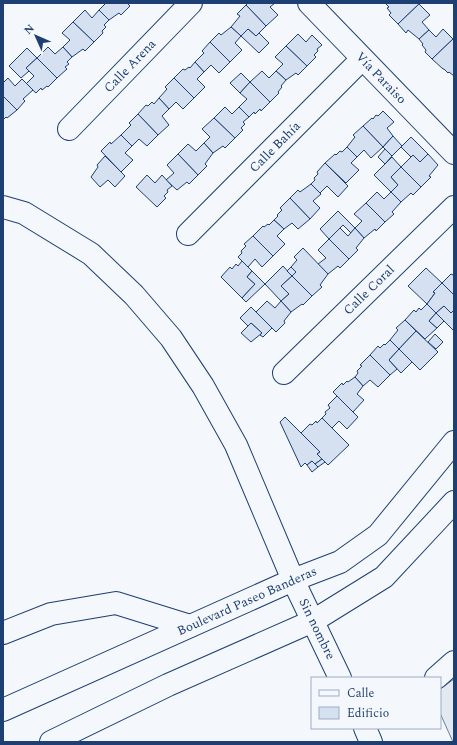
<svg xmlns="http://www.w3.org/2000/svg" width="457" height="745" viewBox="0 0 457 745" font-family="Spectral,serif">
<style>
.green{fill:#e3e9f0;stroke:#687fa3}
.building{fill:#d5e0f0;stroke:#1d3f73}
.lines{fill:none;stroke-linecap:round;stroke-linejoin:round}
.minor-casing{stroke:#1d3f73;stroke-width:24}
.major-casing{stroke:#1d3f73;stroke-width:24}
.minor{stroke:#f4f7fb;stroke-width:22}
.major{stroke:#f4f7fb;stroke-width:22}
.labels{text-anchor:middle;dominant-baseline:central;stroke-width:3;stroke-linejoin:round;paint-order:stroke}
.street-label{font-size:13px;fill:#1d3f73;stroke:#f4f7fb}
</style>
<rect width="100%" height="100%" fill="#f4f7fb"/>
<polygon class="green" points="454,679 454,742 453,742 440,713 440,689"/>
<g class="building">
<polygon points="106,3 127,3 130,6 121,15 119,13 109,20 99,10"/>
<polygon points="248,3 275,3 270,7 278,15 266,26 246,5"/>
<polygon points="385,3 418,3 419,4 398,24 389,15 391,13 387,8 389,7"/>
<polygon points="419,4 430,15 422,22 429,30 419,39 408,30 406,33 398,24"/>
<polygon points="246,5 266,26 256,36 248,29 241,36 231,27 240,16 237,14"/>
<polygon points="85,10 92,18 99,10 109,20 104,25 106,27 102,31 103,33 94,42 73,22"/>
<polygon points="73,22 94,42 85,51 83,49 72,57 63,47 70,40 62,33"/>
<polygon points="231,27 241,36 235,43 242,50 230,62 210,42 219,33 221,35"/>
<polygon points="248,29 256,36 259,33 269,43 259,53 241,36"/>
<polygon points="443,29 453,39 432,59 425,52 426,50 422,45 423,44 419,39 429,30 436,37"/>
<polygon points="298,34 306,42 312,35 322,45 317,49 318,51 314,55 316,57 307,66 286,46"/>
<polygon points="453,39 454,40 454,76 449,72 448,73 444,69 443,69 432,59"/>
<polygon points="210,42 230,62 219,73 211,65 204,72 195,62 204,53 202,51"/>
<polygon points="286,46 307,66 298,75 296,73 286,80 276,71 283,64 275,57"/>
<polygon points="48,47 55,54 63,47 72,57 67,62 69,64 65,67 67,69 57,78 37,58"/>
<polygon points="27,48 37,58 26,68 29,71 21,78 9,66"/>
<polygon points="37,58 57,78 48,87 47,86 42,90 41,88 36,93 26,84 34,76 26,68"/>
<polygon points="195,62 204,72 197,79 205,87 194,98 174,78 183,69 185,70 189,67 190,68"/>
<polygon points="262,71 269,78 276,71 286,80 281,86 282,87 278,92 279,93 270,102 250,82"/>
<polygon points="241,73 250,82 240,93 230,83"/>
<polygon points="8,78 15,86 22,79 33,90 23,99 25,101 17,110 3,96 3,83"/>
<polygon points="174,78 194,98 183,109 176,102 169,109 159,98 167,89 165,87"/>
<polygon points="250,82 270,102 261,111 260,109 255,114 254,112 249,117 239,107 247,99 240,93"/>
<polygon points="3,96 17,110 7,118 6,117 3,120"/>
<polygon points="159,98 169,109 162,116 169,125 158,135 138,114 146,105 148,106 152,102 154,104"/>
<polygon points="225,107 232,114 239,107 249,117 243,122 245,124 241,128 243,130 235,138 214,118"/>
<polygon points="383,111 394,122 387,128 393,136 383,147 363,126 372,118 373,119 376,115 378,116"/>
<polygon points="138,114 158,135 147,146 139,139 132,146 121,135 131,125 129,123"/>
<polygon points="214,118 235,138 225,148 223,146 213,153 204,143 210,137 202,129"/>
<polygon points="363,126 383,147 371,158 364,150 357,157 347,147 355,137 353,135"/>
<polygon points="121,135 132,146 125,153 133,160 121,172 101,151 110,142 111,144"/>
<polygon points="393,136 402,146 392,156 383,147"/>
<polygon points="411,137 428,154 420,162 413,155 411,157 401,147"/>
<polygon points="204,143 213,153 205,164 207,166 198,175 178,154 188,144 196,151"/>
<polygon points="347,147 357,157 351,163 359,170 346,183 325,163 335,154 336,155 340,151 342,152"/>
<polygon points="385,149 392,156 385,164 378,157"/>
<polygon points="178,154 198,175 189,184 187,182 177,190 166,180 174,173 167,165"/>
<polygon points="428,154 438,165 429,176 431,177 421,187 401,167 413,155 420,162"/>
<polygon points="105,156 125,176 115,187 108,180 100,187 91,177 98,167 97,165"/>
<polygon points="392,157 401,167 391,177 398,185 391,192 374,175"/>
<polygon points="325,163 348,186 338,197 327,186 320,193 311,184 315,180 314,178 318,174 317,172"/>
<polygon points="401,167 421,187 413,195 411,193 401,202 391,192 398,185 391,177"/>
<polygon points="147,175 155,183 162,175 172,186 167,190 168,192 164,196 166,198 157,207 136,187"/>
<polygon points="311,184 321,194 313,201 320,208 310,219 290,198 298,190 300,192"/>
<polygon points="377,192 384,199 391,192 401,202 392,212 394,214 385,222 366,203"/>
<polygon points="290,198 310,219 298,229 292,223 284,229 274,220 278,216 277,215 282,210 280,208"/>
<polygon points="366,203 385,222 376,231 375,229 364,238 355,228 362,221 354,214"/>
<polygon points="338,211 355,228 351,233 343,225 329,239 320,229"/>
<polygon points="274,220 284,229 277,236 285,244 273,256 253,236 263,226 264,227 268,224 269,225"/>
<polygon points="340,228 348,236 355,228 364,238 356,248 358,250 349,259 329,239"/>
<polygon points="253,236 273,256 262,267 255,259 248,267 238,257 242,253 241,251 246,246 244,244"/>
<polygon points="329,239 349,259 340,268 338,266 328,274 318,264 326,258 318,250"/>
<polygon points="303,248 328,274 320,285 322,287 312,296 292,276 296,272 291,267 297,260 294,257"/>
<polygon points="242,261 252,271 247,277 255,284 242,298 221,277 230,267 232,269 236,264 238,266"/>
<polygon points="283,266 292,276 281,286 289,294 281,301 265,284"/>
<polygon points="291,267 296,272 292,276 287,271"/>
<polygon points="426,268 442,283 433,292 435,293 427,304 408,286"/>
<polygon points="252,271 265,284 246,302 242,298 255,284 247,277"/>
<polygon points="451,274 453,275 454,274 454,295 442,283"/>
<polygon points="292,276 312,296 303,305 302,304 291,312 281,301 289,294 281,286"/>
<polygon points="442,283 454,295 454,310 451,313 444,306 436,313 427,304 435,293 433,292"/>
<polygon points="267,301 275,308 281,301 291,312 284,321 285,323 276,332 256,312"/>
<polygon points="427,304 436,313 429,321 437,328 425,339 405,320 414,310 416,312 419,308 421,310"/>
<polygon points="444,306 451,313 454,310 454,331 436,313"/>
<polygon points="251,307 272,328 263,337 260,335 262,333 251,323 248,326 240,318"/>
<polygon points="436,313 444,321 437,328 429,321"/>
<polygon points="405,320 416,331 399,349 390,340 398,330 396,328"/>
<polygon points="251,323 262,333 251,342 241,333"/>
<polygon points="416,331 438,352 420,370 399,349"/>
<polygon points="435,334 443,342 436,349 428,342"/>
<polygon points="390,340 399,349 389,360 397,369 390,375 370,355 378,346 380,348 384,344 385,345"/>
<polygon points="399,349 412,362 401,373 389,360"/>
<polygon points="370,355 390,375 378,387 370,380 363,386 355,377 358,373 357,371 362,366 360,365"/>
<polygon points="355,377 363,386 357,394 364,400 353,412 333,392 342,383 343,385 347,381 348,382"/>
<polygon points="337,396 358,417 347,429 339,421 332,428 322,418 326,414 325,412 330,408 328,405"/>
<polygon points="285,417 320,452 317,454 322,459 315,464 312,461 307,465 305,463 301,467 280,422"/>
<polygon points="322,418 349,445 328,465 317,454 320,452 301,433 310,424 312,425 316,421 317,423"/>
<polygon points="322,459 325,462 318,467 315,464"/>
<polygon points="312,461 318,467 312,472 307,465"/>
</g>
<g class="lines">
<g class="minor-casing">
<g id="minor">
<polyline points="309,3 454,153"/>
<polyline points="69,129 191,3"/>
<polyline points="3,207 24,213 91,254 134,295 171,338 203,386 236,445 293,580 340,678"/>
<polyline points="188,234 362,59"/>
<polyline points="284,373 454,207"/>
<polyline points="436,678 454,662"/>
<polyline points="365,728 371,742"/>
</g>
</g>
<g class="major-casing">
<g id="major">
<polyline points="3,633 51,614 116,603 190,626"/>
<polyline points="3,710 293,580 340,562 378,535 454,442"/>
<polyline points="51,742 168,685 313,621 384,577 454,502"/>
</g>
</g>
<use href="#minor" class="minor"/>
<use href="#major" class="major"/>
</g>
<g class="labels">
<g class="street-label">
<text transform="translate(130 66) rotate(-46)">Calle Arena</text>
<text transform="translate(381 78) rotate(46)">Vía Paraiso</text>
<text transform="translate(275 147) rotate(-45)">Calle Bahía</text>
<text transform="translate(369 290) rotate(-44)">Calle Coral</text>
<text transform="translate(247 601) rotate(-24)">Boulevard Paseo Banderas</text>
<text transform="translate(317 629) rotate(64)">Sin nombre</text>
</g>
</g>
<rect width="457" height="745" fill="none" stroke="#1d3f73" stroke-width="8"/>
<rect x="311" y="677" width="130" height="52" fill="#f4f7fb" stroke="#9eadc5"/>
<rect x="319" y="690" width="20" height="6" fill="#f4f7fb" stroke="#9eadc5"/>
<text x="347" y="697" font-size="12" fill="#1d3f73">Calle</text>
<rect x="319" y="707" width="20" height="12" fill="#d5e0f0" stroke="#9eadc5"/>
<text x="347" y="717" font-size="12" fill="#1d3f73">Edificio</text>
<g transform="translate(36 36) rotate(315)" stroke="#f4f7fb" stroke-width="3" paint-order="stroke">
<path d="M0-3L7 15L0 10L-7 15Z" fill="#1d3f73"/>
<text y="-6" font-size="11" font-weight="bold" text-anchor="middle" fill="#1d3f73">N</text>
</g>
</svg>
